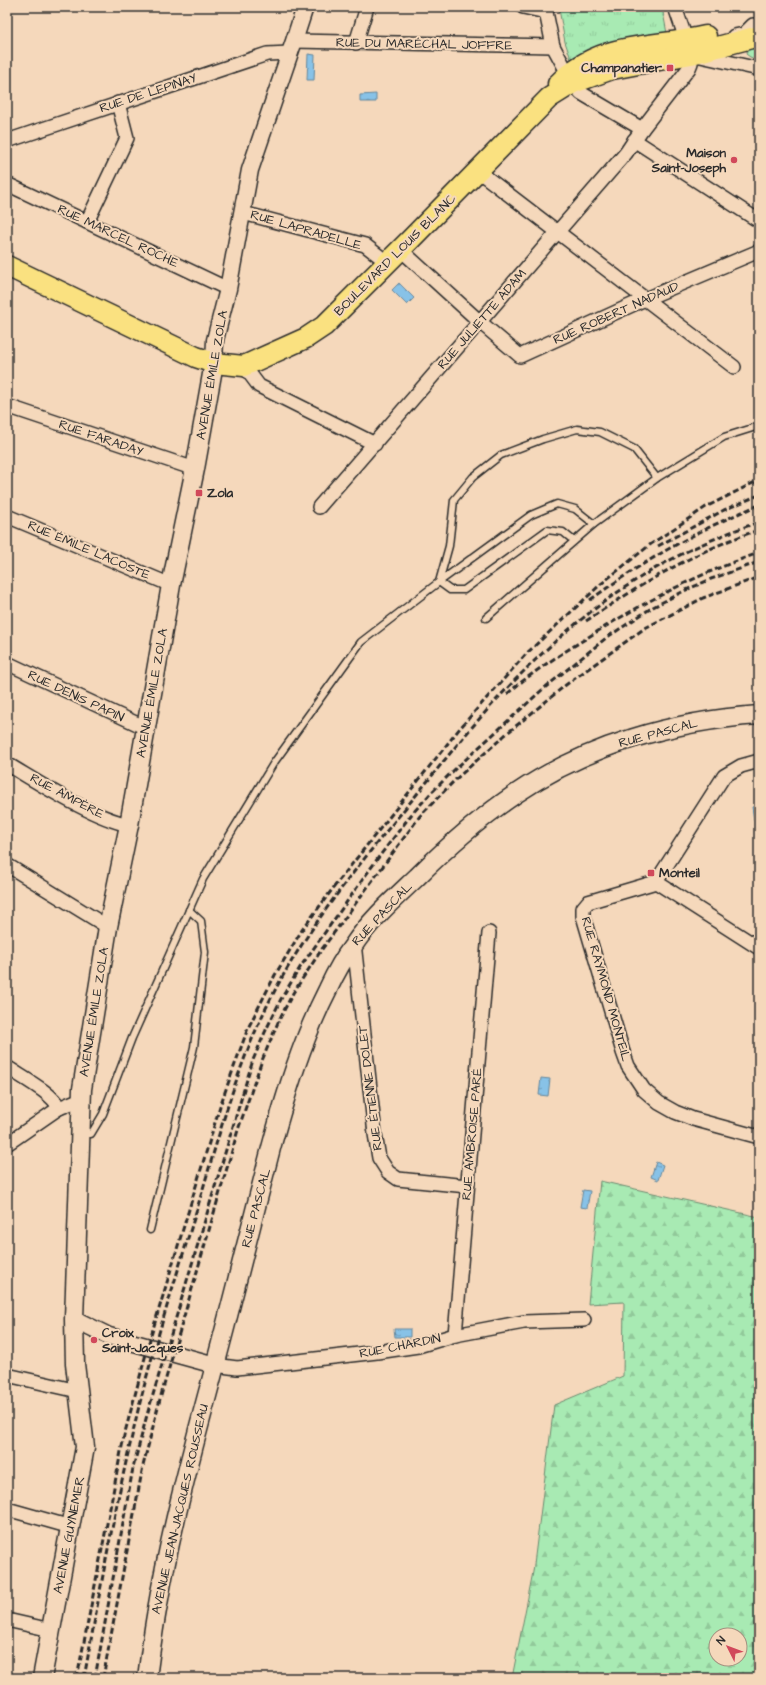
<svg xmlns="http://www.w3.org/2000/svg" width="766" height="1685" viewBox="0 0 766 1685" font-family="'Architects Daughter',sans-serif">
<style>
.forest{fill:url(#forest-firs);stroke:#6a8a6f;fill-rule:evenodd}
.park{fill:url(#park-tufts);stroke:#6a8a6f}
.water{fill:url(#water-ripples);stroke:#63869c}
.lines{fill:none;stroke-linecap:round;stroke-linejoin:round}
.service-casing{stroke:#2b2b2b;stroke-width:9}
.minor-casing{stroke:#2b2b2b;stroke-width:16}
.tertiary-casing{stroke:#2b2b2b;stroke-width:19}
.secondary-casing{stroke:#2b2b2b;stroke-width:21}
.primary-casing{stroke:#2b2b2b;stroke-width:23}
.service{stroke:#f5d8bb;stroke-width:6}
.minor{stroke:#f5d8bb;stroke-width:13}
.tertiary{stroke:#f5d8bb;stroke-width:16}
.secondary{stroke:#f5d8bb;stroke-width:18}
.primary{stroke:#fae180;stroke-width:20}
.rail{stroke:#2b2b2b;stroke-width:3;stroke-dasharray:6 3;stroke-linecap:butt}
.poi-dot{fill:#d1495b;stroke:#f5d8bb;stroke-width:1.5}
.labels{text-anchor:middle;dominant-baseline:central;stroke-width:4;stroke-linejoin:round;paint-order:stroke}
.street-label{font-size:13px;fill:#2b2b2b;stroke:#f5d8bb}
.poi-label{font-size:13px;font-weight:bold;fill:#2b2b2b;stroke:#f5d8bb;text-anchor:start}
</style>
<defs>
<pattern id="forest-firs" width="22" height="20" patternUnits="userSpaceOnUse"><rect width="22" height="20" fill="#a8eab3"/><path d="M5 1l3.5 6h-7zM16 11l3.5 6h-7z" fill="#91c99a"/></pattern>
<pattern id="park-tufts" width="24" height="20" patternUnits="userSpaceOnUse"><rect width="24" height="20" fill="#a8eab3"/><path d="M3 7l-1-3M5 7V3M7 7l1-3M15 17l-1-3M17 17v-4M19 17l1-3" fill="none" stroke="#91c99a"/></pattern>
<pattern id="water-ripples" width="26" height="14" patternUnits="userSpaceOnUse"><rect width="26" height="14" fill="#88c2e7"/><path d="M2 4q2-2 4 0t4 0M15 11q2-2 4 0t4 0" fill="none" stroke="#6f9ebb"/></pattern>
</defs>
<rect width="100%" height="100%" fill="#f5d8bb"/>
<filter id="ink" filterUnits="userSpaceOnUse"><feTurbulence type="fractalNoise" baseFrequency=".025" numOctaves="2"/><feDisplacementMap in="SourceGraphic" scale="8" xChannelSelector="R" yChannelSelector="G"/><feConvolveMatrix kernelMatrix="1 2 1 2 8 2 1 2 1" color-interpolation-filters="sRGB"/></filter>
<g filter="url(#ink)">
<path class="forest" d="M600 1181 759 1217V1678H512L533 1572 554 1405 623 1376 624 1302 588 1304ZM716 1635H740V1659H716Z"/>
<g class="park">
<polygon points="560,7 662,7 668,39 618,44 571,59 565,42 559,9"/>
<polygon points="759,47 759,60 750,57 746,54 748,50"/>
</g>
<g class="water">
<polygon points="308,54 315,55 314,80 307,80"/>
<polygon points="376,94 376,102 360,102 360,95"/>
<polygon points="399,283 414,298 407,305 392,290"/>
<polygon points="759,806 759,820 754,820 752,807"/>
<polygon points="541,1078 550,1079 548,1096 539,1095"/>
<polygon points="656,1162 663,1165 658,1180 651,1177"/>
<polygon points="583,1190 590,1191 587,1208 580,1207"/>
<polygon points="394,1329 410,1329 410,1337 395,1337"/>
</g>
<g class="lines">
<g class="service-casing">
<g id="service">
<polyline points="574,541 563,532 547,530 464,590 450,590 439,582 531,515 557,504 575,509 594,524"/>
<polyline points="486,618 594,524 657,478 724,437 759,426"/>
<polyline points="83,1134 91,1134 103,1114 132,1038 203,879 273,764 361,642 439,582 449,546 454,500 473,477 501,455 543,439 577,429 600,432 634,449 657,478"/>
<polyline points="150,1230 194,1047 205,952 201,921 189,910"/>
</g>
</g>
<g class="minor-casing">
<g id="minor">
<polyline points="523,7 546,12"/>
<polyline points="548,7 546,12 553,46 573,83 581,93 642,129"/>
<polyline points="734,36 744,34 753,25"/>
<polyline points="294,41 553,46"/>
<polyline points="356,43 367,7"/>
<polyline points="696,55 759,69"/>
<polyline points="634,140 759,221"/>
<polyline points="7,141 267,54 290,53"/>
<polyline points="478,171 734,367"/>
<polyline points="7,184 228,289"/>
<polyline points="243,213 365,245 388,263"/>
<polyline points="87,222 127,138 118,103"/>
<polyline points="401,250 480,322 520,356 645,299 759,251"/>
<polyline points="244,366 259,386 375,444"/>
<polyline points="7,406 195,469"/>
<polyline points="319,507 626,153 642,129 689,68 691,63 691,54 675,7"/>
<polyline points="7,516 171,585"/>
<polyline points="7,663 146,728"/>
<path d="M7 764C41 784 91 817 129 825"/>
<polyline points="7,865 108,927"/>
<polyline points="656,882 588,902 583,908 583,916 623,1052 628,1066 644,1090 659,1103 675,1112 693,1119 759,1137"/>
<polyline points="656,882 724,776 741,766 759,761"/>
<polyline points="656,882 759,948"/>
<polyline points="354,943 375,1134 379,1158 388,1172 398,1179 467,1186"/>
<path d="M7 1067C21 1077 53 1093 59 1108"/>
<polyline points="7,1144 59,1108 81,1099"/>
<polyline points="455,1335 489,933"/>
<polyline points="215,1365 237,1368 377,1352 418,1346 455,1335 524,1322 584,1320"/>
<polyline points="7,1375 78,1391"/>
<polyline points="7,1509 71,1527"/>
<polyline points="7,1620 51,1630"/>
</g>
</g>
<g class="tertiary-casing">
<g id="tertiary">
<polyline points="214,363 215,340 228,289 250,170 294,41 305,7"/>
<polyline points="74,1319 109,1336 215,1365"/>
</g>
</g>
<g class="secondary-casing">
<g id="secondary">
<polyline points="42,1678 85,1447 75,1364 74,1319 82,1089 108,927 129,825 171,585 195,469 214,363"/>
<path d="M147 1678C150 1655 153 1632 157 1610 174 1509 204 1411 229 1312 243 1257 257 1202 271 1148 286 1093 302 1040 328 989 335 974 343 959 353 946 370 920 395 898 417 877 448 846 481 817 517 793 588 745 674 721 759 715"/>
</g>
</g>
<g class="primary-casing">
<g id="primary">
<path d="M558 84C600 40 652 49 706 36"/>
<polyline points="7,266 196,357 214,363 244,366 306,338 324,326 410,240 549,98 573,83 612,69 691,54 759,36"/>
</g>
</g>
<use href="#service" class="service"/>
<use href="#minor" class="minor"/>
<use href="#tertiary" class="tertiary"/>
<use href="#secondary" class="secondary"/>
<use href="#primary" class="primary"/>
<g class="rail">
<polyline points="658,546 724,510 759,495"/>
<path d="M590 600C644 561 697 530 759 505"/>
<path d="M586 621C640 585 696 550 759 530"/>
<path d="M507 694C531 673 559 655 587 638 642 603 697 574 759 553"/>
<polyline points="77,1678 124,1436 150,1339 220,1106 248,1028 275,975 302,930 337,883 460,728 527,653 601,584 651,544 706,507 759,480"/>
<path d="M84 1678C99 1597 113 1516 132 1436 149 1360 173 1287 196 1212 217 1143 235 1071 267 1006 309 920 375 846 435 772 525 659 619 568 759 522"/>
<polyline points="95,1678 133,1468 147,1415 245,1086 253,1060 266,1030 281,999 301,966 378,858 411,815 430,794 454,770 542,690 606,638 653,607 684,591 711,579 759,562"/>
<polyline points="103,1678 143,1466 160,1399 238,1130 261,1063 279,1020 293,993 322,949 420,816 456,779 505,735 567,684 645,628 703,598 759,577"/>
</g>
</g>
</g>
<g class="poi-dot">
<rect x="666" y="64" width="8" height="8" rx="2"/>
<circle cx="734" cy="160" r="4"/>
<rect x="195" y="489" width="8" height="8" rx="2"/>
<rect x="647" y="869" width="8" height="8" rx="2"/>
<circle cx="94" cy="1340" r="4"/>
</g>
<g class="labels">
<g class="street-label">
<text transform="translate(424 44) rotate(1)">RUE DU MARÉCHAL JOFFRE</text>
<text transform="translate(148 93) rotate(-18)">RUE DE LEPINAY</text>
<text transform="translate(306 230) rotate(16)">RUE LAPRADELLE</text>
<text transform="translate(118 236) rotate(25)">RUE MARCEL ROCHE</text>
<text transform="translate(395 255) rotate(-45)">BOULEVARD LOUIS BLANC</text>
<text transform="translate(616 313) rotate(-24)">RUE ROBERT NADAUD</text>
<text transform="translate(482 319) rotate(-49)">RUE JULIETTE ADAM</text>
<text transform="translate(212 375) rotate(-80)">AVENUE ÉMILE ZOLA</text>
<text transform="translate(101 438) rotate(19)">RUE FARADAY</text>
<text transform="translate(89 550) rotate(23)">RUE ÉMILE LACOSTE</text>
<text transform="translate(152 693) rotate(-80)">AVENUE ÉMILE ZOLA</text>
<text transform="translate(76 696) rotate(25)">RUE DENIS PAPIN</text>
<text transform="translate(658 733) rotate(-15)">RUE PASCAL</text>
<text transform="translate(67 796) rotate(28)">RUE AMPÈRE</text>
<text transform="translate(382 914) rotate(-47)">RUE PASCAL</text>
<text transform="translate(606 989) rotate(74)">RUE RAYMOND MONTEIL</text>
<text transform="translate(94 1012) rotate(-81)">AVENUE ÉMILE ZOLA</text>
<text transform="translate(370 1088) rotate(-97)">RUE ÉTIENNE DOLET</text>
<text transform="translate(472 1134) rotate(-85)">RUE AMBROISE PARÉ</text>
<text transform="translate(256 1208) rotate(-75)">RUE PASCAL</text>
<text transform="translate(400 1346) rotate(-11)">RUE CHARDIN</text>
<text transform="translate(180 1509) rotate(-77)">AVENUE JEAN-JACQUES ROUSSEAU</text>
<text transform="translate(69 1535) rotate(-79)">AVENUE GUYNEMER</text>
</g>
<g class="poi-label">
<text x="662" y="68" text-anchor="end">Champanatier</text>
<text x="726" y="153" text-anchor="end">Maison<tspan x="726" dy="15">Saint-Joseph</tspan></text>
<text x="207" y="493">Zola</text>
<text x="659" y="873">Monteil</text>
<text x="102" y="1333">Croix<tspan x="102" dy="15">Saint-Jacques</tspan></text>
</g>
</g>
<rect width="766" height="1685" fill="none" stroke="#f5d8bb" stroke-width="24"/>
<rect x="12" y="12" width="742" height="1661" fill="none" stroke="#2b2b2b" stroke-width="1.5" filter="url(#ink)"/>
<g transform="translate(728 1647) rotate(312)"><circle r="19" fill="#f5d8bb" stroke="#a49381"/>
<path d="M0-3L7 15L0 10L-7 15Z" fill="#d1495b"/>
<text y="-6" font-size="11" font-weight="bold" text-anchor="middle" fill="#2b2b2b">N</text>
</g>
</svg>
